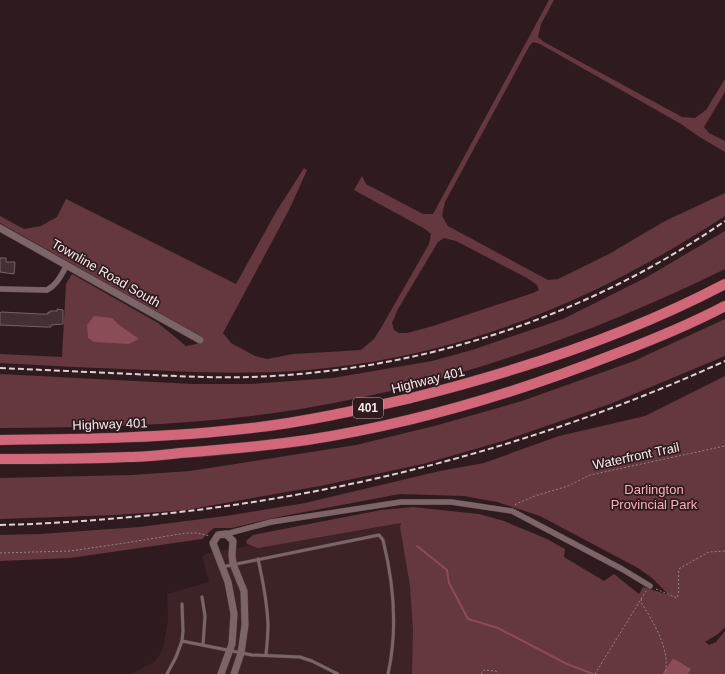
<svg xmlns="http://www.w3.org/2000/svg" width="725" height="674" viewBox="0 0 725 674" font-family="Helvetica,sans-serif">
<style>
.built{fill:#3d2226}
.green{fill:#65373e;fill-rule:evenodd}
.water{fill:#8a4c56}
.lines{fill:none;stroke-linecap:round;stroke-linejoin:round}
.stream{stroke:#8a4c56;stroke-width:2}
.building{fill:#442f32;stroke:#796164}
.service-casing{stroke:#48383a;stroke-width:4}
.minor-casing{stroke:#48383a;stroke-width:6}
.tertiary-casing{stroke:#48383a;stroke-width:8}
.motorway-casing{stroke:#48383a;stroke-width:11}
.path{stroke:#958486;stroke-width:1;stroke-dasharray:2 2;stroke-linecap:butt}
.service{stroke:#7c6467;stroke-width:3}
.minor{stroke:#7c6467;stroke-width:5.5}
.tertiary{stroke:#7c6467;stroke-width:7}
.motorway{stroke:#d2677a;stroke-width:10}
.rail{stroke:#dfd0d2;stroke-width:2;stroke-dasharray:6 3;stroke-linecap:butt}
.labels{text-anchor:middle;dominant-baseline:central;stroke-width:3.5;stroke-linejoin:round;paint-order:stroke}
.shield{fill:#2f1b1e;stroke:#bcadae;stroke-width:1}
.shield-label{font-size:12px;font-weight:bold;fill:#f9ebec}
.street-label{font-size:13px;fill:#f9ebec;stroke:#2f1b1e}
.park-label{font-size:13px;fill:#fdb0ba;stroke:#2f1b1e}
</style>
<rect width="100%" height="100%" fill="#2f1b1e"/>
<polygon class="built" points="401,517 421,666 416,674 131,674 154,662 159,656 163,648 168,620 167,594 209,582 202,556 209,553"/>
<g class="green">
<path d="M549 0H554L541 24 538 37 544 42 682 117 695 118 706 110 725 79V92L704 127 709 133 725 141V152L698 136 681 124 540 44 533 42 530 45 445 202 442 216 448 226 548 280 558 279 609 254 665 221 725 193V216C603 296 473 352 327 368 268 375 208 373 148 370 99 368 49 366 0 363V354L62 357 66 284 72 274 158 323 186 346 197 344 200 336 0 223V216L24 229 41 226 57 217 66 199 236 284 276 212 304 168 307 170 290 208 223 333 231 343 255 356 267 359 293 354 361 350 374 339 381 328 429 244 431 234 425 229 354 190 362 176 366 184 423 214H433ZM444 238 456 241 527 278 537 285 539 290 533 293 433 326 407 333H399L394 330 392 323 398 309 438 242Z"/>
<path d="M725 231V269C581 340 426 392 267 414 179 426 89 427 0 428V374L193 384H249L333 378 432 361 472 350 563 319 647 277Z"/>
<polygon points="725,319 725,356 610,404 503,441 423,464 320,486 186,510 116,515 0,519 0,478 132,475 190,471 356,445 438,425 522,401 634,361"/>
<polygon points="725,376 725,627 718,634 705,642 709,645 716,642 725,631 725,674 688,674 690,669 673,658 662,674 412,674 413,630 410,586 400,527 401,523 258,548 247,544 246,541 253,535 381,510 413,507 479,514 504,521 547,539 565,549 564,557 604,581 614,574 639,594 643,587 669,595 652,578 638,568 540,516 497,502 464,496 400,494 278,517 232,528 214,528 209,532 202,539 70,558 0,561 0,535 40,534 139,527 226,516 305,503 440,471 484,463 559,436 645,416"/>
</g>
<g class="water">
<polygon points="94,316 112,318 118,324 139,339 129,344 94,342 88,338 87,325"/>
<polygon points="673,658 691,669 688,674 662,674"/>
</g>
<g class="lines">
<polyline class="stream" points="417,546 447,570 449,583 468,619 498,628 567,664 593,674"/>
</g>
<g class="building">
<polygon points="0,258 6,258 6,262 15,262 14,274 0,272"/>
<polygon points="57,309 63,310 63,324 51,325 51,327 45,327 0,325 0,313 1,312 41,314 48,314 48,312 50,313 50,311 57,311"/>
</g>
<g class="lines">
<g class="service-casing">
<g id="service">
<path d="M258 559C263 581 267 602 268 624 268 634 267 645 266 655"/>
<path d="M222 567 379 535 383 540C394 584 398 629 388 674"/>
<polyline points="202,597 205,616 203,645"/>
<polyline points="182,641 183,631 182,604"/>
<polyline points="167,674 176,657 182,641 252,655 300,657 312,661 338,674"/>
</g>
</g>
<g class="minor-casing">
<g id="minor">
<path d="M0 289 47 290C57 285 61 275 67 265"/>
<polyline points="226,534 271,522 401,502 451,502 512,511 622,569 650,586"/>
</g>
</g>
<g class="tertiary-casing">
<g id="tertiary">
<polyline points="0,228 200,340"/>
<polyline points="221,674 232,644 234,614 228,582 213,543 218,535 226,534 233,541 232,555 233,564 244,591 245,625 241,653 234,674"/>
</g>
</g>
<g class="motorway-casing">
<g id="motorway">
<path d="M0 440C84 439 168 438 252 428 305 422 358 410 411 398 519 371 626 336 725 284"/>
<path d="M0 459C43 459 85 459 128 457 145 457 163 455 180 453 223 450 265 446 307 440 412 424 516 393 615 354 652 340 689 325 725 306"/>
</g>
</g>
<g class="path">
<polyline points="515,505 516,504 535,496 568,486 590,475 725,446"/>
<polyline points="0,553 70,551 125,543 186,533 197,533 210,536"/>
<path d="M656 589 677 598C681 588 676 575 680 568L709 552 725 551"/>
<path d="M641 599 642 604C654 623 671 651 665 674"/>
<polyline points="481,674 484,670 496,671 497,674"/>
<polyline points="595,674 646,591"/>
</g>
<use href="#service" class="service"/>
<use href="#minor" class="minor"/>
<use href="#tertiary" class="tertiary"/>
<use href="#motorway" class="motorway"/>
<g class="rail">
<path d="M0 368C44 370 89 372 133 374 172 376 212 378 251 377 420 371 585 318 725 221"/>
<path d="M0 525C44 524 88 521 131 517 335 499 539 446 725 361"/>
</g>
</g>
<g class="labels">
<rect class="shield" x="353" y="398" width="30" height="20" rx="3"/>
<g class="shield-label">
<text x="368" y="408">401</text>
</g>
<g class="street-label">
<text transform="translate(106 273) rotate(30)">Townline Road South</text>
<text transform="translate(428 380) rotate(-14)">Highway 401</text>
<text transform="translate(110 424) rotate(-2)">Highway 401</text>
<text transform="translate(636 456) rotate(-12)">Waterfront Trail</text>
</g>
<g class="park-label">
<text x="654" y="489">Darlington<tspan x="654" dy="15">Provincial Park</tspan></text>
</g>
</g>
</svg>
